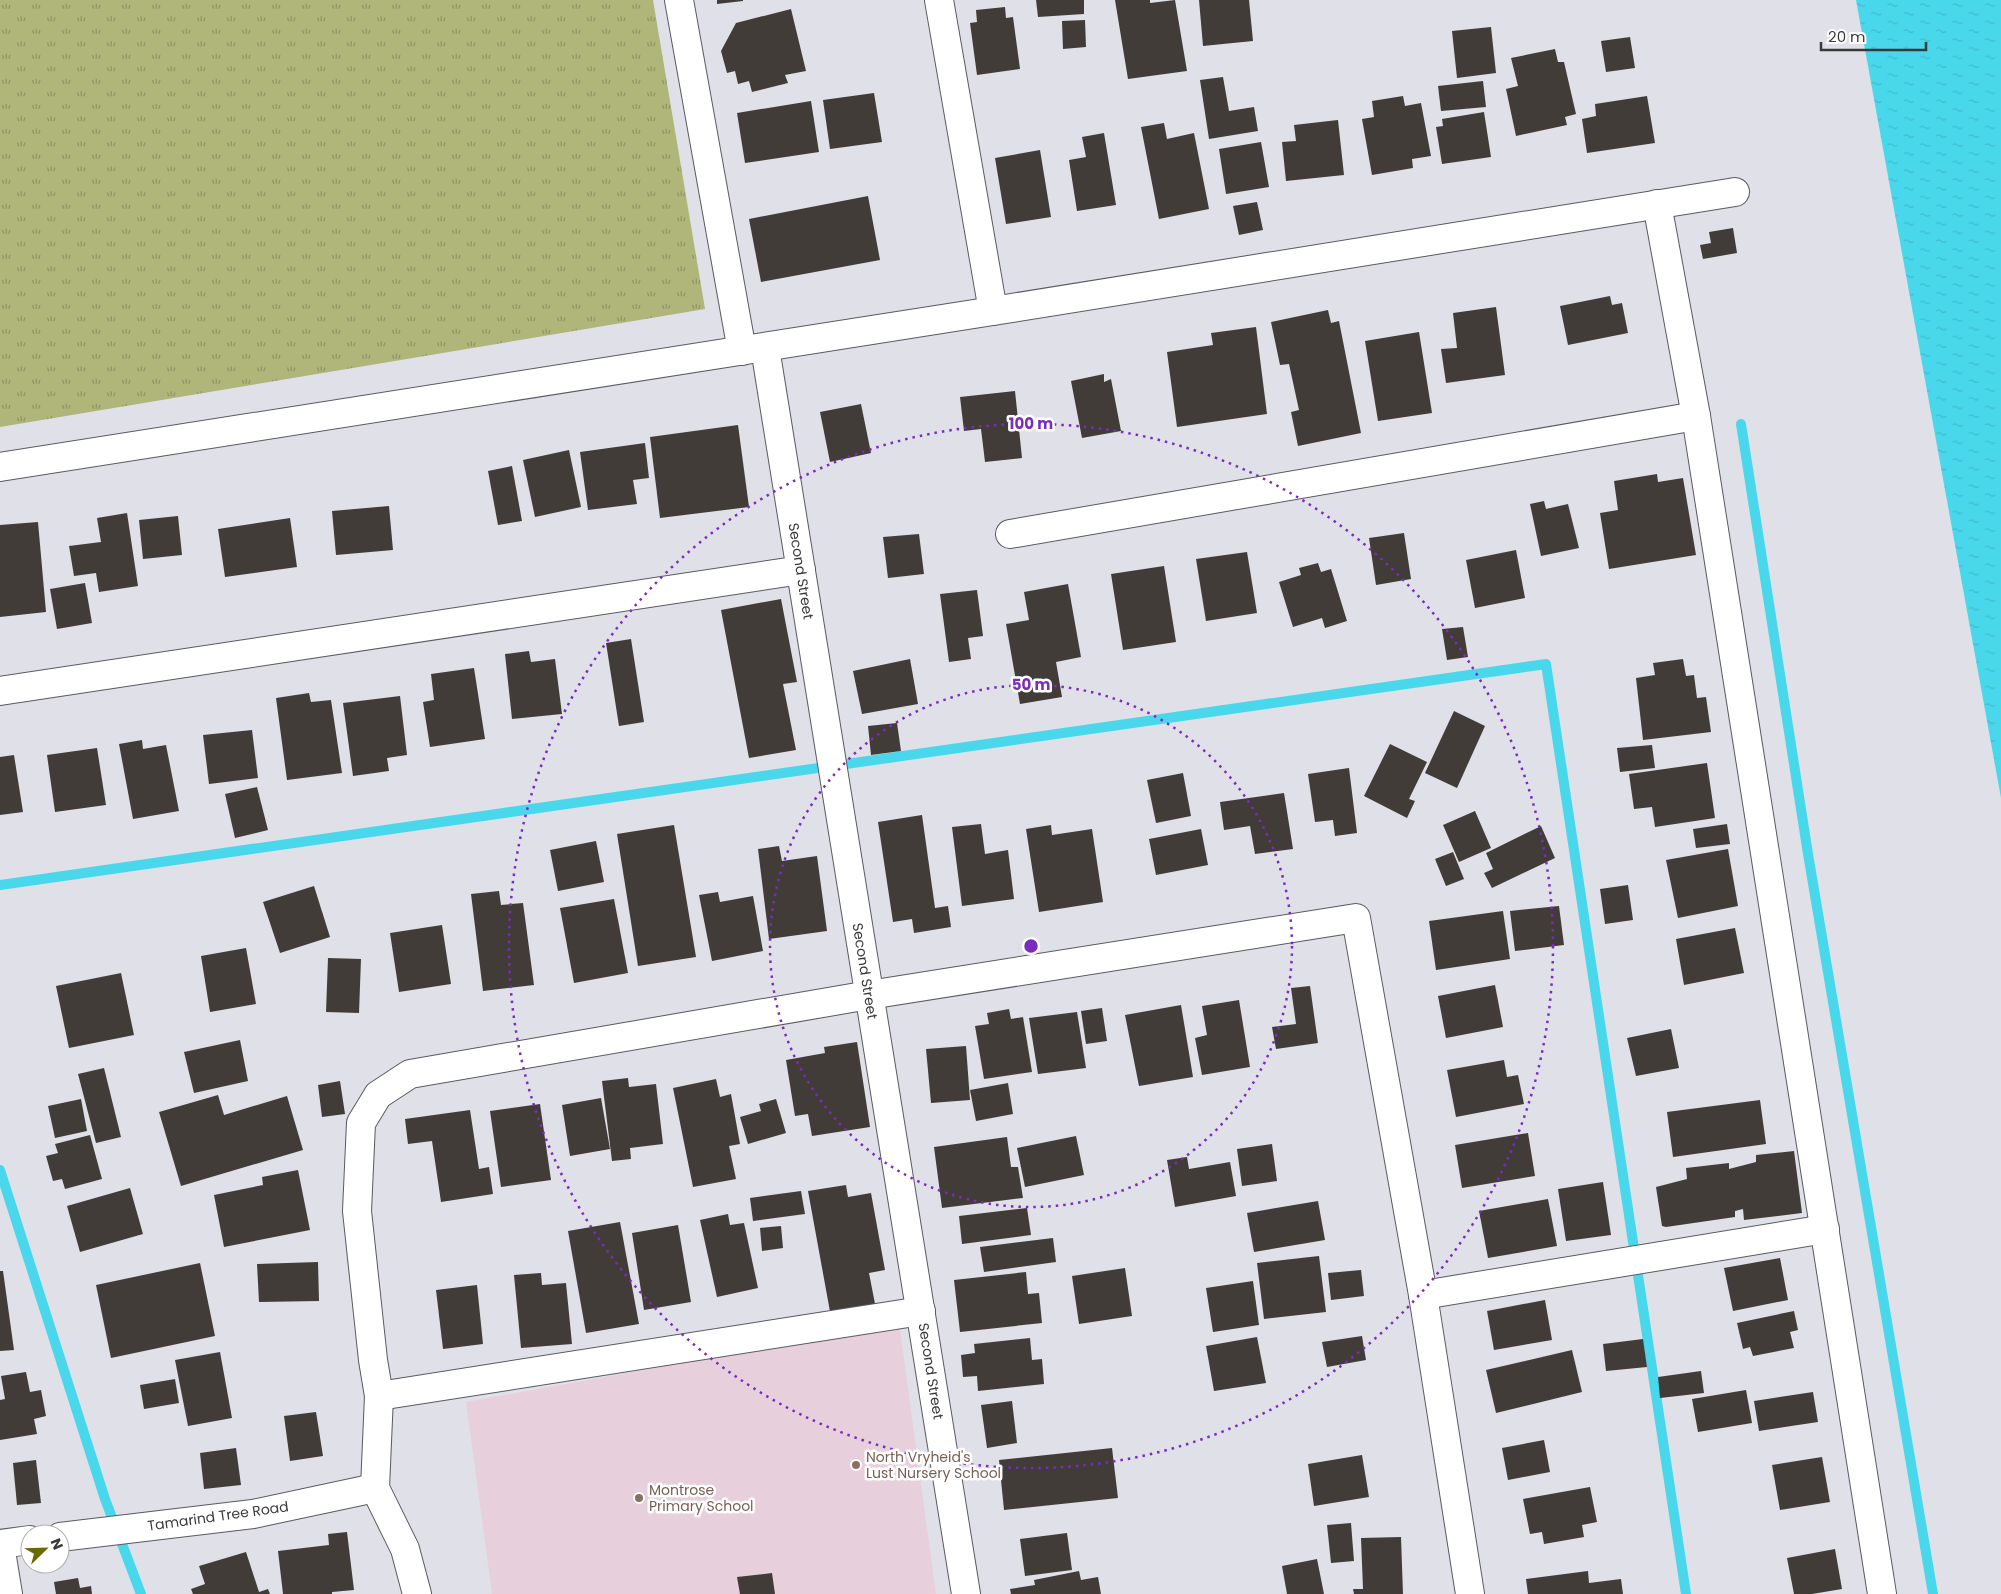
<svg xmlns="http://www.w3.org/2000/svg" width="2001" height="1594" viewBox="0 0 2001 1594" font-family="Poppins,sans-serif">
<style>
.education{fill:#e7d0dc}
.park{fill:url(#park-tufts)}
.water{fill:url(#water-ripples)}
.lines{fill:none;stroke-linecap:round;stroke-linejoin:round}
.stream{stroke:#49d8eb;stroke-width:10}
.building{fill:#423c38}
.street-casing{stroke:#595960;stroke-width:30}
.street{stroke:#fff;stroke-width:28}
.ring{fill:none;stroke:#7b2cbf;stroke-width:2.5;stroke-dasharray:2.5 5}
.education-dot{fill:#8d6e63;stroke:#fff;stroke-width:2}
.labels{text-anchor:middle;dominant-baseline:central;stroke-width:5;stroke-linejoin:round;paint-order:stroke}
.street-label{font-size:14px;fill:#39393c;stroke:#fff}
.education-label{font-size:14px;fill:#785e54;stroke:#fff;text-anchor:start}
.centre{fill:#7b2cbf;stroke:#fff;stroke-width:2.5}
.ring-label{font-size:15px;text-anchor:middle;font-weight:bold;fill:#7b2cbf;stroke:#fff;stroke-width:5;stroke-linejoin:round;paint-order:stroke}
</style>
<defs>
<pattern id="park-tufts" width="24" height="20" patternUnits="userSpaceOnUse" patternTransform="scale(1.25)"><rect width="24" height="20" fill="#b0b57a"/><path d="M3 7l-1-3M5 7V3M7 7l1-3M15 17l-1-3M17 17v-4M19 17l1-3" fill="none" stroke="#909465"/></pattern>
<pattern id="water-ripples" width="26" height="14" patternUnits="userSpaceOnUse" patternTransform="scale(1.25)"><rect width="26" height="14" fill="#49d8eb"/><path d="M2 4q2-2 4 0t4 0M15 11q2-2 4 0t4 0" fill="none" stroke="#41baca"/></pattern>
</defs>
<rect width="100%" height="100%" fill="#e0e0e8"/>
<polygon class="education" points="900,1329 936,1594 492,1594 466,1402 777,1346"/>
<polygon class="park" points="0,0 653,0 705,309 0,427"/>
<polygon class="water" points="1856,0 2001,0 2001,798"/>
<g class="lines">
<g class="stream">
<polyline points="1741,424 1808,854 1933,1594"/>
<polyline points="0,885 1546,664 1686,1594"/>
<polyline points="0,1170 105,1499 141,1594"/>
</g>
</g>
<g class="building">
<polygon points="717,0 743,0 743,1 717,4"/>
<polygon points="1036,0 1084,0 1084,14 1038,17"/>
<polygon points="1115,0 1150,0 1150,3 1175,0 1187,71 1128,79"/>
<polygon points="1199,0 1249,0 1253,41 1203,46"/>
<polygon points="1005,7 1006,18 1013,17 1020,69 977,75 970,23 977,22 976,10"/>
<polygon points="791,9 806,71 785,75 788,83 752,92 749,81 738,84 735,71 727,73 721,51 736,23"/>
<polygon points="1085,20 1086,47 1063,49 1062,21"/>
<polygon points="1491,27 1496,73 1457,78 1452,31"/>
<polygon points="1630,37 1635,68 1606,72 1601,41"/>
<polygon points="1555,49 1558,62 1564,62 1576,114 1565,117 1567,125 1516,136 1506,89 1518,86 1511,58"/>
<polygon points="1223,77 1229,111 1254,107 1258,131 1209,139 1200,80"/>
<polygon points="1483,81 1486,107 1441,111 1438,86"/>
<polygon points="874,93 882,142 830,149 823,100"/>
<polygon points="1403,96 1405,106 1421,103 1431,156 1412,159 1413,168 1372,175 1362,119 1374,117 1372,101"/>
<polygon points="1647,96 1655,143 1587,153 1582,119 1596,116 1595,104"/>
<polygon points="811,101 819,152 745,163 737,113"/>
<polygon points="1484,112 1491,157 1442,164 1436,127 1443,126 1442,119"/>
<polygon points="1338,120 1344,175 1286,181 1282,142 1296,141 1294,125"/>
<polygon points="1164,123 1167,139 1194,133 1209,209 1159,219 1141,127"/>
<polygon points="1104,133 1116,205 1077,211 1069,160 1086,157 1082,137"/>
<polygon points="1261,142 1269,187 1226,194 1219,149"/>
<polygon points="1040,150 1051,217 1006,224 995,158"/>
<polygon points="868,196 880,260 761,282 749,219"/>
<polygon points="1257,202 1263,230 1239,235 1233,206"/>
<polygon points="1733,228 1737,253 1703,259 1700,245 1711,243 1709,232"/>
<polygon points="1610,296 1612,305 1622,303 1628,333 1568,345 1560,306"/>
<polygon points="1496,307 1505,375 1446,383 1441,349 1457,348 1453,313"/>
<polygon points="1328,310 1331,323 1339,321 1361,433 1298,446 1291,412 1299,410 1289,364 1280,365 1271,322"/>
<polygon points="1256,327 1267,414 1177,427 1167,352 1213,345 1211,333"/>
<polygon points="1419,332 1432,413 1378,421 1365,341"/>
<polygon points="1104,374 1104,382 1111,379 1121,431 1082,438 1071,381"/>
<polygon points="1015,391 1022,458 985,462 981,429 964,431 960,397"/>
<polygon points="861,404 871,453 830,462 820,412"/>
<polygon points="738,425 749,507 660,518 650,437"/>
<polygon points="645,443 649,478 633,480 637,504 588,510 580,452"/>
<polygon points="569,450 581,507 535,517 523,460"/>
<polygon points="512,466 522,521 498,525 488,471"/>
<polygon points="1657,474 1658,482 1683,478 1696,555 1609,569 1600,513 1618,510 1614,481"/>
<polygon points="1544,501 1546,509 1568,504 1579,548 1541,556 1530,504"/>
<polygon points="389,506 393,550 336,555 332,511"/>
<polygon points="127,513 138,586 99,592 96,573 74,576 69,546 101,542 97,518"/>
<polygon points="178,516 182,555 143,559 139,520"/>
<polygon points="290,518 297,567 225,577 218,529"/>
<polygon points="38,522 46,612 0,617 0,525"/>
<polygon points="1404,533 1411,579 1376,585 1369,538"/>
<polygon points="919,534 924,574 888,578 883,537"/>
<polygon points="1516,550 1525,598 1475,608 1466,560"/>
<polygon points="1247,552 1257,613 1206,621 1196,559"/>
<polygon points="1318,563 1321,572 1331,569 1347,621 1325,628 1322,618 1293,627 1279,582 1301,575 1299,568"/>
<polygon points="1164,566 1176,642 1123,650 1111,574"/>
<polygon points="85,583 92,623 57,629 50,589"/>
<polygon points="1068,584 1081,657 1056,662 1062,697 1020,704 1006,624 1029,620 1024,592"/>
<polygon points="977,590 983,636 968,638 971,659 949,662 940,594"/>
<polygon points="781,599 797,682 783,684 796,750 749,758 721,610"/>
<polygon points="1463,627 1468,657 1447,660 1442,629"/>
<polygon points="631,639 644,722 619,726 606,643"/>
<polygon points="529,651 531,662 555,659 562,714 512,719 505,654"/>
<polygon points="910,659 918,704 862,714 853,671"/>
<polygon points="1683,659 1686,676 1694,675 1697,698 1706,697 1711,732 1643,740 1636,678 1655,675 1653,663"/>
<polygon points="474,668 485,739 430,747 423,702 434,700 431,674"/>
<polygon points="309,693 311,702 331,700 342,773 287,780 276,698"/>
<polygon points="400,696 407,755 387,758 389,771 353,776 343,703"/>
<polygon points="1454,711 1485,726 1457,788 1425,773"/>
<polygon points="897,723 901,751 871,755 868,726"/>
<polygon points="252,730 258,778 209,784 203,735"/>
<polygon points="142,740 143,749 166,745 179,811 133,819 119,744"/>
<polygon points="1390,744 1427,762 1409,799 1415,801 1407,818 1364,796"/>
<polygon points="1652,745 1655,768 1620,772 1617,748"/>
<polygon points="97,748 106,805 55,812 47,755"/>
<polygon points="14,755 23,812 0,815 0,757"/>
<polygon points="1707,763 1715,818 1655,827 1652,807 1634,809 1629,774"/>
<polygon points="1349,768 1357,833 1335,836 1333,820 1315,822 1308,774"/>
<polygon points="1183,773 1191,816 1156,823 1147,780"/>
<polygon points="257,787 268,830 235,838 225,794"/>
<polygon points="1284,793 1293,849 1255,854 1250,826 1224,830 1220,802"/>
<polygon points="1475,811 1491,848 1459,862 1443,825"/>
<polygon points="922,815 935,908 948,906 951,927 914,933 912,919 893,922 878,822"/>
<polygon points="981,824 985,854 1008,850 1014,899 962,906 952,827"/>
<polygon points="1727,824 1730,844 1696,848 1693,829"/>
<polygon points="674,825 696,957 638,966 617,834"/>
<polygon points="1051,825 1052,835 1092,829 1103,902 1039,912 1026,829"/>
<polygon points="1541,826 1555,858 1492,888 1484,873 1493,869 1486,853"/>
<polygon points="1201,829 1208,865 1156,875 1149,839"/>
<polygon points="596,841 604,882 558,891 550,850"/>
<polygon points="779,846 782,861 817,856 827,931 769,939 758,849"/>
<polygon points="1728,849 1738,906 1678,918 1666,860"/>
<polygon points="1453,852 1464,879 1446,886 1435,859"/>
<polygon points="1628,885 1633,920 1605,924 1600,889"/>
<polygon points="314,886 330,937 280,953 263,902"/>
<polygon points="499,891 501,905 523,903 534,985 483,991 471,894"/>
<polygon points="718,892 720,902 753,896 763,951 712,961 699,895"/>
<polygon points="614,899 628,973 574,983 560,908"/>
<polygon points="1559,906 1564,945 1515,951 1510,911"/>
<polygon points="1503,911 1510,959 1436,970 1429,921"/>
<polygon points="442,925 451,984 399,992 390,933"/>
<polygon points="1735,928 1744,973 1684,985 1676,939"/>
<polygon points="246,948 256,1004 210,1012 201,956"/>
<polygon points="328,958 361,959 359,1013 326,1012"/>
<polygon points="121,973 134,1035 69,1048 56,986"/>
<polygon points="1495,985 1503,1027 1446,1038 1438,996"/>
<polygon points="1310,986 1318,1043 1276,1049 1272,1027 1296,1024 1291,988"/>
<polygon points="1239,1000 1250,1067 1202,1075 1195,1038 1207,1035 1202,1006"/>
<polygon points="1181,1005 1193,1077 1139,1086 1125,1015"/>
<polygon points="1102,1008 1107,1041 1086,1044 1081,1011"/>
<polygon points="1009,1009 1011,1019 1023,1017 1032,1072 984,1079 975,1026 989,1024 987,1013"/>
<polygon points="1077,1012 1086,1068 1038,1074 1029,1018"/>
<polygon points="1671,1029 1679,1068 1636,1076 1627,1038"/>
<polygon points="240,1040 248,1081 194,1093 184,1052"/>
<polygon points="857,1042 870,1127 812,1136 808,1114 795,1116 786,1060 825,1053 824,1047"/>
<polygon points="966,1046 970,1100 931,1103 926,1049"/>
<polygon points="1504,1060 1507,1077 1518,1075 1524,1104 1456,1117 1447,1070"/>
<polygon points="104,1068 121,1137 96,1143 78,1074"/>
<polygon points="628,1078 629,1087 656,1084 663,1144 630,1148 631,1159 612,1161 602,1081"/>
<polygon points="716,1079 720,1097 731,1094 740,1144 729,1146 736,1179 693,1187 673,1088"/>
<polygon points="340,1081 345,1114 322,1117 318,1085"/>
<polygon points="1008,1083 1013,1114 976,1121 970,1090"/>
<polygon points="218,1095 224,1115 287,1096 303,1150 181,1186 159,1112"/>
<polygon points="601,1098 610,1149 570,1156 562,1105"/>
<polygon points="81,1099 87,1131 55,1138 48,1106"/>
<polygon points="776,1099 786,1133 748,1144 740,1117 761,1111 759,1104"/>
<polygon points="1760,1100 1766,1144 1673,1157 1667,1112"/>
<polygon points="540,1104 551,1180 501,1187 490,1111"/>
<polygon points="470,1110 479,1169 489,1167 493,1194 441,1202 432,1141 408,1144 405,1119"/>
<polygon points="1528,1133 1535,1176 1462,1188 1455,1145"/>
<polygon points="90,1135 102,1179 65,1189 62,1179 53,1181 46,1156 58,1153 55,1144"/>
<polygon points="1076,1136 1084,1175 1025,1187 1017,1148"/>
<polygon points="1007,1137 1011,1167 1018,1167 1023,1198 942,1208 934,1147"/>
<polygon points="1272,1144 1277,1181 1242,1186 1237,1149"/>
<polygon points="1794,1151 1802,1213 1744,1220 1743,1209 1735,1211 1735,1217 1666,1227 1662,1226 1656,1187 1687,1179 1686,1168 1729,1163 1729,1169 1756,1162 1756,1155"/>
<polygon points="1187,1157 1189,1169 1230,1162 1236,1196 1175,1207 1167,1160"/>
<polygon points="298,1170 310,1230 224,1247 214,1195 263,1185 262,1177"/>
<polygon points="1603,1182 1611,1235 1566,1241 1558,1189"/>
<polygon points="846,1185 848,1197 871,1193 885,1270 869,1273 876,1309 831,1317 808,1191"/>
<polygon points="130,1188 143,1234 80,1252 67,1206"/>
<polygon points="801,1191 805,1214 753,1221 750,1198"/>
<polygon points="1548,1199 1557,1246 1488,1258 1479,1211"/>
<polygon points="1318,1201 1325,1240 1254,1252 1247,1213"/>
<polygon points="1027,1208 1031,1235 962,1244 959,1216"/>
<polygon points="728,1214 730,1225 744,1223 758,1288 717,1297 700,1220"/>
<polygon points="620,1222 639,1324 586,1333 568,1231"/>
<polygon points="678,1225 691,1302 644,1310 632,1233"/>
<polygon points="781,1226 783,1248 762,1251 760,1228"/>
<polygon points="1053,1238 1056,1262 984,1272 980,1247"/>
<polygon points="1319,1256 1326,1312 1264,1319 1257,1263"/>
<polygon points="1780,1258 1788,1300 1733,1311 1724,1268"/>
<polygon points="318,1262 319,1301 259,1302 257,1264"/>
<polygon points="200,1263 215,1336 111,1358 96,1285"/>
<polygon points="1125,1268 1132,1316 1079,1324 1072,1276"/>
<polygon points="1361,1270 1364,1296 1331,1300 1328,1273"/>
<polygon points="0,1271 3,1271 14,1350 0,1351"/>
<polygon points="1026,1272 1028,1294 1039,1293 1042,1323 960,1332 954,1280"/>
<polygon points="541,1273 542,1285 566,1283 572,1344 521,1348 514,1275"/>
<polygon points="1253,1281 1259,1325 1213,1332 1206,1288"/>
<polygon points="477,1285 483,1344 443,1349 436,1290"/>
<polygon points="1545,1300 1552,1340 1494,1350 1487,1311"/>
<polygon points="1794,1311 1798,1330 1790,1332 1794,1348 1753,1356 1750,1347 1743,1349 1737,1323"/>
<polygon points="1362,1336 1366,1360 1327,1367 1322,1342"/>
<polygon points="1257,1337 1266,1383 1214,1391 1206,1346"/>
<polygon points="1030,1338 1032,1360 1042,1359 1044,1384 978,1391 977,1376 963,1377 961,1355 975,1353 974,1344"/>
<polygon points="1643,1339 1647,1367 1606,1371 1603,1344"/>
<polygon points="1572,1350 1582,1392 1496,1413 1486,1370"/>
<polygon points="220,1352 232,1418 188,1426 175,1360"/>
<polygon points="1701,1371 1704,1393 1660,1398 1658,1377"/>
<polygon points="26,1372 30,1392 41,1390 46,1416 34,1419 37,1434 0,1440 0,1400 5,1399 1,1376"/>
<polygon points="175,1379 179,1403 144,1409 140,1385"/>
<polygon points="1746,1390 1752,1423 1698,1432 1692,1399"/>
<polygon points="1813,1392 1818,1422 1759,1431 1754,1401"/>
<polygon points="1012,1401 1017,1443 987,1448 981,1405"/>
<polygon points="316,1412 323,1456 290,1461 284,1416"/>
<polygon points="1544,1440 1550,1472 1508,1480 1502,1448"/>
<polygon points="236,1448 241,1485 204,1489 200,1453"/>
<polygon points="1112,1448 1118,1498 1004,1510 999,1460"/>
<polygon points="1362,1455 1369,1497 1314,1506 1308,1464"/>
<polygon points="1822,1457 1830,1502 1780,1510 1772,1465"/>
<polygon points="36,1460 41,1503 17,1505 13,1463"/>
<polygon points="1590,1487 1597,1522 1582,1525 1584,1537 1544,1544 1542,1532 1530,1534 1523,1499"/>
<polygon points="1351,1523 1354,1561 1331,1563 1327,1525"/>
<polygon points="347,1532 354,1590 332,1592 332,1594 283,1594 278,1551 329,1545 328,1534"/>
<polygon points="1067,1533 1072,1570 1025,1576 1020,1539"/>
<polygon points="1401,1537 1403,1594 1354,1594 1353,1589 1363,1589 1361,1538"/>
<polygon points="1835,1549 1842,1589 1812,1594 1794,1594 1787,1558"/>
<polygon points="246,1552 259,1592 268,1589 270,1594 193,1594 191,1589 205,1584 199,1566"/>
<polygon points="1317,1559 1324,1594 1287,1594 1282,1566"/>
<polygon points="1079,1571 1081,1580 1098,1577 1101,1594 1011,1594 1010,1589 1035,1585 1034,1580"/>
<polygon points="1588,1571 1589,1583 1621,1579 1623,1594 1528,1594 1526,1579"/>
<polygon points="772,1573 775,1594 740,1594 737,1577"/>
<polygon points="78,1578 80,1588 91,1586 92,1594 56,1594 54,1582"/>
</g>
<g class="lines">
<g class="street-casing">
<g id="street">
<polyline points="679,0 742,351"/>
<polyline points="939,0 993,311"/>
<polyline points="1657,204 1696,416 1882,1594"/>
<polyline points="765,348 966,1594"/>
<polyline points="0,467 993,311 1735,192"/>
<polyline points="1010,534 1696,416"/>
<polyline points="0,691 801,570"/>
<polyline points="1423,1295 1825,1229"/>
<polyline points="379,1396 921,1311"/>
<polyline points="60,1537 253,1514 375,1488"/>
<polyline points="0,1544 30,1540"/>
<polyline points="0,1545 8,1594"/>
<polyline points="417,1594 405,1549 375,1488 379,1396 373,1360 357,1211 361,1123 378,1095 410,1074 869,995 1356,918 1423,1295 1470,1594"/>
</g>
</g>
<use href="#street" class="street"/>
</g>
<g class="ring">
<circle cx="1031" cy="946" r="261"/>
<circle cx="1031" cy="946" r="522"/>
</g>
<g class="education-dot">
<circle cx="856" cy="1465" r="5"/>
<circle cx="639" cy="1498" r="5"/>
</g>
<g class="labels">
<g class="street-label">
<text transform="translate(801 571) rotate(81)">Second Street</text>
<text transform="translate(865 971) rotate(81)">Second Street</text>
<text transform="translate(931 1371) rotate(81)">Second Street</text>
<text transform="translate(218 1516) rotate(-8)">Tamarind Tree Road</text>
</g>
<g class="education-label">
<text x="866" y="1457">North Vryheid's<tspan x="866" dy="16">Lust Nursery School</tspan></text>
<text x="649" y="1490">Montrose<tspan x="649" dy="16">Primary School</tspan></text>
</g>
</g>
<circle cx="1031" cy="946" r="8" class="centre"/>
<g class="ring-label">
<text x="1031" y="429">100 m</text>
<text x="1031" y="690">50 m</text>
</g>
<g transform="translate(45 1549) rotate(67)"><circle r="24" fill="#ffffff" stroke="#b0b0b1"/>
<path d="M0-4L9 19L0 12L-9 19Z" fill="#6b6802"/>
<text y="-8" font-size="14" font-weight="bold" text-anchor="middle" fill="#39393c">N</text>
</g>
<path d="M1821 42v8h105v-8" fill="none" stroke="#39393c" stroke-width="2.5"/>
<text x="1828" y="42" font-size="15" fill="#39393c" stroke="#ffffff" stroke-width="4" paint-order="stroke">20 m</text>
</svg>
